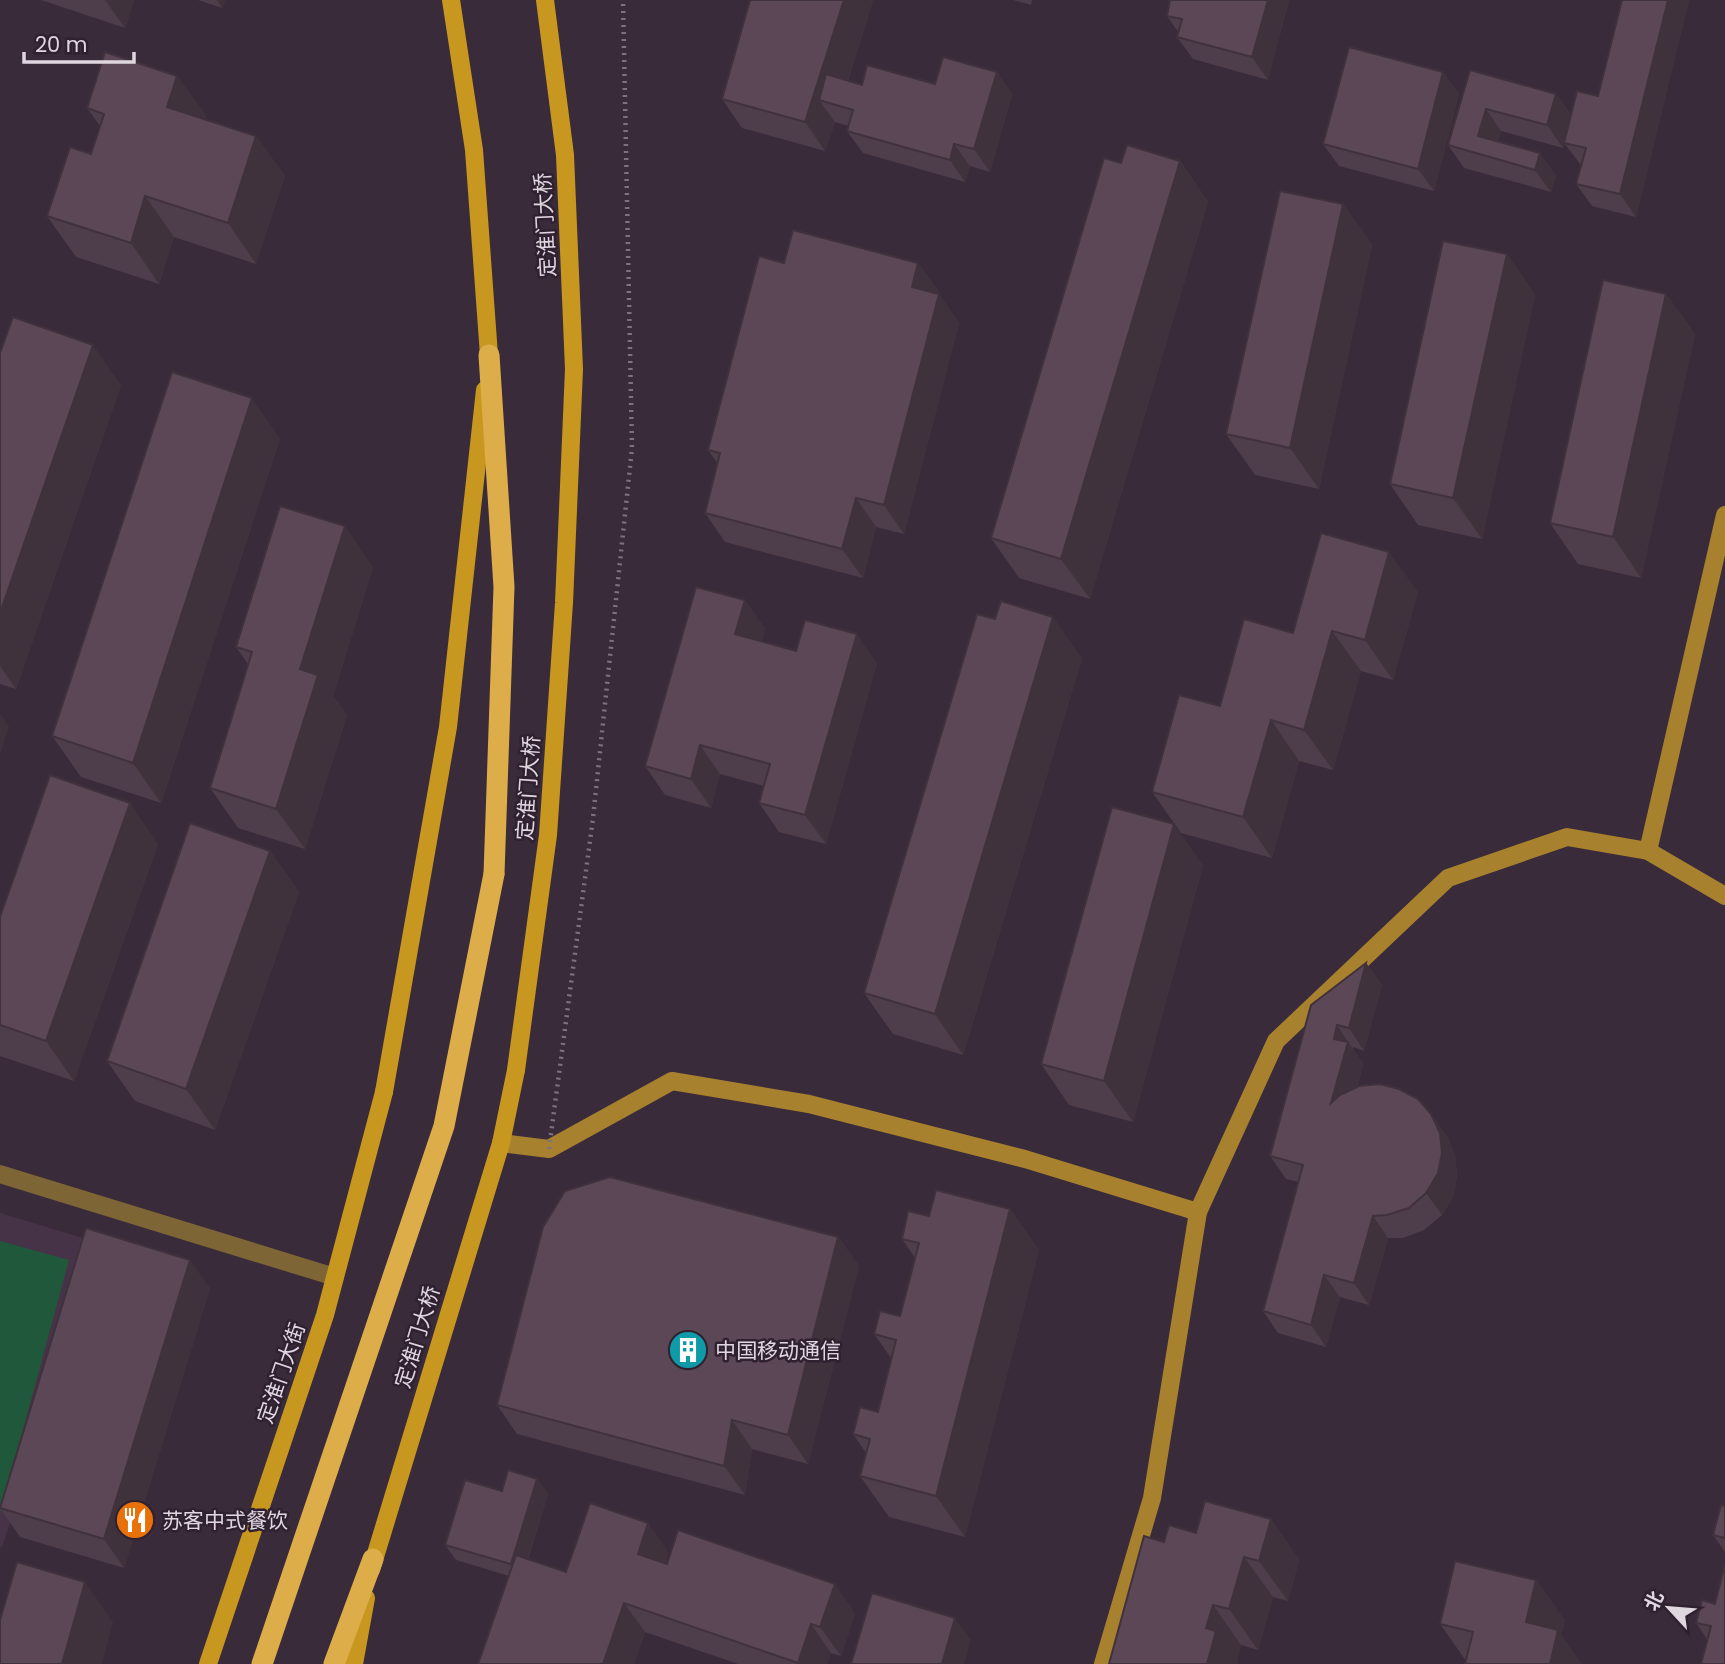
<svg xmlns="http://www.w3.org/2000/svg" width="1725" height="1664" viewBox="0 0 1725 1664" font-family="Poppins,'Noto Sans SC',sans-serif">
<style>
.built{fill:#473348}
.green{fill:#20583b}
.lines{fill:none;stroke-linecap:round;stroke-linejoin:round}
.street{stroke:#7d6535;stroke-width:18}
.secondary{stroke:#a8812e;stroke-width:18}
.primary{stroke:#c8971f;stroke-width:18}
.highway{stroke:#ddad49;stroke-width:21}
.path-bridge{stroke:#7f7280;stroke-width:4.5;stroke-dasharray:2 5;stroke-linecap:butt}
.primary-bridge{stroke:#c8971f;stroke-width:18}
.highway-bridge{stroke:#ddad49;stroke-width:21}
.wall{fill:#4e3d4a}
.shaded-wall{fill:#40323c}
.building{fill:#5b4756;stroke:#40323c;stroke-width:2}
.labels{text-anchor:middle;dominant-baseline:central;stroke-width:5;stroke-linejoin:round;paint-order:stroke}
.street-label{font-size:21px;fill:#e0d6e0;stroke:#302131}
.poi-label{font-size:21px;fill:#e0d6e0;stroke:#302131;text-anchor:start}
</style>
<rect width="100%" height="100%" fill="#3a2b3b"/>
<polygon class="built" points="0,1213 96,1242 2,1548 0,1547"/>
<polygon class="green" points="0,1241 69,1260 0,1514"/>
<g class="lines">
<polyline class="street" points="0,1174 335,1277"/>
<g class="secondary">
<polyline points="1648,851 1725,515"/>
<polyline points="501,1143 549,1149 672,1081 809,1104 1025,1159 1198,1212"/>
<polyline points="1103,1664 1152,1498 1198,1212 1276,1041 1448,878 1567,837 1648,851 1725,896"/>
</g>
<g class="primary">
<polyline points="451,0 474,150 489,355"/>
<polyline points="371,1570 501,1143 516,1070"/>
<polyline points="208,1664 325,1315 384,1092"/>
<polyline points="354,1664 366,1598"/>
</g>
<g class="highway">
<polyline points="262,1664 444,1126 494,874"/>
<polyline points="334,1664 373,1559"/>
</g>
<polyline class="path-bridge" points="549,1149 593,818 632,448 623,0"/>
<g class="primary-bridge">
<polyline points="516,1070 548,835 564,603 574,369 565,155 545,0"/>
<polyline points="384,1092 448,727 485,390"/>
</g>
<polyline class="highway-bridge" points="489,355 504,587 494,874"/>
</g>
<g class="wall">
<polygon points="41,0 134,0 125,28"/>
<polygon points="198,0 225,0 222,8"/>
<polygon points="750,0 873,0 848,81 862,85 935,84 997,72 1012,94 990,172 970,166 965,182 863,153 847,131 849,126 835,122 825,151 742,128 722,99"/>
<polygon points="1013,0 1032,0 1031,5"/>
<polygon points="1289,0 1268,80 1193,59 1177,37 1179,33 1167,16"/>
<polygon points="1622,0 1689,0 1636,217 1592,206 1576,184 1581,165 1564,143 1563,148 1501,131 1498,141 1556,175 1551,192 1464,168 1448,145 1470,70 1556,94 1571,115 1598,96"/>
<polygon points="1443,72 1459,94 1434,191 1339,166 1323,144"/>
<polygon points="177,76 206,116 205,119 256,136 285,176 256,264 174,237 159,284 76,257 47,216 91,154 100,126 87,108"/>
<polygon points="1180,161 1208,202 1090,599 1019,578 991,538 1121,163"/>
<polygon points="1343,204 1372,245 1319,489 1255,475 1226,434"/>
<polygon points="1507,254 1535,295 1482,539 1418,525 1390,484"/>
<polygon points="784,263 918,263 939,292 938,293 959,323 904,534 876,527 863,578 725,542 705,513 718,464 708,450"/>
<polygon points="1666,294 1695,334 1641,578 1578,564 1550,523"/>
<polygon points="0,353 121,385 16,689 0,684"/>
<polygon points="280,439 161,803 81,777 52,736"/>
<polygon points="373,567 333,696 347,715 305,849 238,828 210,788 248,664 236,647"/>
<polygon points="1418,592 1393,680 1361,671 1333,770 1299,761 1272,858 1181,833 1152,792 1220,706 1293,633"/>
<polygon points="745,600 765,629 762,641 796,651 877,663 826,844 779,832 759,803 764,786 720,774 711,808 665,795 645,766"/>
<polygon points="1082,658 963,1055 893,1034 864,993"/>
<polygon points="158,844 74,1081 0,1056 0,917"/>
<polygon points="270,851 299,892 215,1130 135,1101 107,1061"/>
<polygon points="1203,865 1133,1122 1069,1105 1041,1064"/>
<polygon points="1366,963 1382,985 1364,1051 1353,1047 1353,1049 1363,1064 1357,1088 1447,1136 1455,1155 1457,1175 1454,1195 1442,1215 1424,1230 1403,1238 1388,1238 1369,1305 1340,1297 1326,1347 1278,1333 1263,1311 1299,1182 1286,1179 1270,1156"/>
<polygon points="1010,1209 1039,1250 965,1537 889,1517 860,1476 866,1453 853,1434 878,1412 891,1358 874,1334 900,1316 915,1258 902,1239 929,1216"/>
<polygon points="838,1237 859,1266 808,1464 752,1449 745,1495 517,1434 497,1405"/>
<polygon points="210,1288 124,1568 20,1537 0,1508"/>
<polygon points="537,1479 548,1494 528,1559 566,1572 668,1552 665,1563 855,1613 841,1656 831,1653 827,1664 738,1664 645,1632 634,1664 478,1664 509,1576 456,1560 445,1545 502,1491"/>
<polygon points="1725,1506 1725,1552 1713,1535"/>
<polygon points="1271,1519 1299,1560 1288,1601 1273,1597 1258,1650 1241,1645 1237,1660 1109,1664 1164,1542 1196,1533"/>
<polygon points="1725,1564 1707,1639 1696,1623 1715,1604"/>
<polygon points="1536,1580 1565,1621 1561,1634 1466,1661 1440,1624"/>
</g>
<g class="shaded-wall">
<polygon points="105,0 134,0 125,28"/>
<polygon points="217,0 225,0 222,8"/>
<polygon points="844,0 873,0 840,106 819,100 835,122 825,151 805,122"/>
<polygon points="1268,0 1289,0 1268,80 1252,57"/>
<polygon points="1668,0 1689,0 1636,217 1620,194"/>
<polygon points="997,72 1012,94 990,172 974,149"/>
<polygon points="1443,72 1459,94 1434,191 1418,169"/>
<polygon points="177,76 206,116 196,147 167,107"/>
<polygon points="1556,94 1572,117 1563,148 1547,125"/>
<polygon points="1486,109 1501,131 1493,158 1478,136"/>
<polygon points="256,136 285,176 256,264 228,223"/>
<polygon points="954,144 970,166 965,182 950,160"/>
<polygon points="1540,153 1556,175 1551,192 1535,170"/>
<polygon points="1180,161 1208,202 1090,599 1061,559"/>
<polygon points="145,196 174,237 159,284 131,243"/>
<polygon points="1343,204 1372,245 1319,489 1290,448"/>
<polygon points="1507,254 1535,295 1482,539 1453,498"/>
<polygon points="918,263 939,292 933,315 912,287"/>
<polygon points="939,294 959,323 904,534 884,505"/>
<polygon points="1666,294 1695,334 1641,578 1613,537"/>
<polygon points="93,345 121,385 16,689 0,666 0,613"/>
<polygon points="252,398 280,439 161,803 133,763"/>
<polygon points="856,498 876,527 863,578 842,549"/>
<polygon points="345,526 373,567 333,696 347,715 305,849 276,809 300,669"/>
<polygon points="1389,552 1418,592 1393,680 1365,640"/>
<polygon points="745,600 765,629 756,663 735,634"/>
<polygon points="1053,617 1082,658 963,1055 935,1014"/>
<polygon points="1332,631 1361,671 1333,770 1304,730"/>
<polygon points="857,634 877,663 826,844 805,815"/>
<polygon points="0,713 9,727 0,754"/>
<polygon points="1271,720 1299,761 1272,858 1243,817"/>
<polygon points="700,745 720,774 711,808 691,779"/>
<polygon points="130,803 158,844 74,1081 46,1041"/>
<polygon points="1174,824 1203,865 1133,1122 1104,1081"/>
<polygon points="270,851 299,892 215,1130 186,1089"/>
<polygon points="1366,963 1382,985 1364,1051 1349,1028"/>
<polygon points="1337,1025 1363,1064 1347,1125 1331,1103 1334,1039"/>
<polygon points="1431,1114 1447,1136 1455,1155 1457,1175 1454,1195 1442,1215 1426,1193"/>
<polygon points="1010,1209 1039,1250 965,1537 936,1496"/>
<polygon points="1373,1216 1388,1238 1369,1305 1354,1283"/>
<polygon points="838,1237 859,1266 808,1464 788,1435"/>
<polygon points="190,1260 210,1288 124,1568 104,1539"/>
<polygon points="1324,1275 1340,1297 1326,1347 1311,1325"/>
<polygon points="732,1420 752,1449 745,1495 724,1466"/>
<polygon points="537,1479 548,1494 521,1579 511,1564"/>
<polygon points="1271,1519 1299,1560 1288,1601 1259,1561"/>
<polygon points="648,1523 668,1552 658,1583 638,1554"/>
<polygon points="1244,1557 1273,1597 1258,1650 1229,1609"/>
<polygon points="1536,1580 1565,1621 1561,1634 1582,1664 1550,1664 1526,1622"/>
<polygon points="85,1582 113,1622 102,1664 62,1664"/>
<polygon points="835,1584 855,1613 841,1656 820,1627"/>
<polygon points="624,1603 645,1632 634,1664 603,1664"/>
<polygon points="1213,1605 1241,1645 1237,1660 1239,1664 1207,1664 1206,1628"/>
<polygon points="955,1618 971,1640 964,1664 942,1664"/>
<polygon points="811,1624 831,1653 827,1664 799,1664 798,1663"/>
</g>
<g class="building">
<polygon points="750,0 844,0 805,122 722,99"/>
<polygon points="1170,0 1268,0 1252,57 1177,37 1182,19 1167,16"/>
<polygon points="1622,0 1668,0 1620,194 1576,184 1586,148 1564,143 1577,91 1598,96"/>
<polygon points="1349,47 1443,72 1418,169 1323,144"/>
<polygon points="105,52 177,76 167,107 256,136 228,223 145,196 131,243 47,216 70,147 91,154 104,114 87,108"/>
<polygon points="943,57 997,72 974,149 954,144 950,160 847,131 853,110 819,100 826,74 862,85 867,65 935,84"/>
<polygon points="1470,70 1556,94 1547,125 1486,109 1478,136 1540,153 1535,170 1448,145"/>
<polygon points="1127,145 1180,161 1061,559 991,538 1104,158 1121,163"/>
<polygon points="1280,191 1343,204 1290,448 1226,434"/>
<polygon points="793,230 918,263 912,287 939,294 884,505 856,498 842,549 705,513 720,453 708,450 759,256 784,263"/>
<polygon points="1443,241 1507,254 1453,498 1390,484"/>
<polygon points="1603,280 1666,294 1613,537 1550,523"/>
<polygon points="13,317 93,345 0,613 0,353"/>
<polygon points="172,372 252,398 133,763 52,736"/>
<polygon points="280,506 345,526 300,669 318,675 276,809 210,788 252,652 236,647"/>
<polygon points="1321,533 1389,552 1365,640 1332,631 1304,730 1271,720 1243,817 1152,792 1179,695 1220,706 1244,619 1293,633"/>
<polygon points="696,587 745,600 735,634 796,651 805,620 857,634 805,815 759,803 770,764 700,745 691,779 645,766"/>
<polygon points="1001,601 1053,617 935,1014 864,993 977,614 995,619"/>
<polygon points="50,775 130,803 46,1041 0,1025 0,917"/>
<polygon points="1112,807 1174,824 1104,1081 1041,1064"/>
<polygon points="190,823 270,851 186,1089 107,1061"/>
<polygon points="1366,963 1349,1028 1337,1025 1334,1039 1348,1042 1331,1103 1340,1095 1359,1086 1380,1084 1399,1089 1418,1099 1431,1114 1440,1133 1442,1153 1438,1173 1426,1193 1409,1208 1387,1215 1373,1216 1354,1283 1324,1275 1311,1325 1263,1311 1303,1165 1270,1156 1311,1005"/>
<polygon points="610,1177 838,1237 788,1435 732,1420 724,1466 497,1405 543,1227 565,1191"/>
<polygon points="936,1190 1010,1209 936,1496 860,1476 870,1439 853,1434 860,1407 878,1412 896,1340 874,1334 880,1311 900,1316 919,1243 902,1239 908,1211 929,1216"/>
<polygon points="86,1228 190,1260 104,1539 0,1508"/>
<polygon points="508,1470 537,1479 511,1564 445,1545 465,1480 502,1491"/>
<polygon points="1205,1501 1271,1519 1259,1561 1244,1557 1229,1609 1213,1605 1206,1628 1216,1631 1207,1664 1109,1664 1144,1536 1164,1542 1169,1525 1196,1533"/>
<polygon points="590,1503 648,1523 638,1554 667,1564 678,1530 835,1584 820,1627 811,1624 798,1663 624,1603 603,1664 478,1664 516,1555 566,1572"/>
<polygon points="1721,1505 1725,1506 1725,1538 1713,1535"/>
<polygon points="1455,1561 1536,1580 1526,1622 1558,1630 1550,1664 1465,1664 1473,1632 1440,1624"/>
<polygon points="17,1562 85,1582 62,1664 0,1664 0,1620"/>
<polygon points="1725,1564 1725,1664 1701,1664 1711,1626 1696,1623 1702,1600 1715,1604"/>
<polygon points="872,1593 955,1618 942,1664 851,1664"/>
</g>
<defs>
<g id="building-disc" transform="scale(2.0125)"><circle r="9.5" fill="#0f9aa8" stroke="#302131"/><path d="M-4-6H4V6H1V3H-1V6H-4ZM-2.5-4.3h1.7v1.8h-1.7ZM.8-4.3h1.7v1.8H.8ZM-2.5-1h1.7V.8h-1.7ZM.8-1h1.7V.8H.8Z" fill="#fff"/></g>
<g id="restaurant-disc" transform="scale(2.0125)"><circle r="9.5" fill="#e8710a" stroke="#302131"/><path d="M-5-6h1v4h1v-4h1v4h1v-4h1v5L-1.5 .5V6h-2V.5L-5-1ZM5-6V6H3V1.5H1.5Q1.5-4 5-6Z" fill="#fff"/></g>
</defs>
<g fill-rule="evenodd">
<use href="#building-disc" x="688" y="1350"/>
<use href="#restaurant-disc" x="135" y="1520"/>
</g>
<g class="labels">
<g class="street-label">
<text transform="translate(545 225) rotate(-93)">定淮门大桥</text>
<text transform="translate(528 788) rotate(-86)">定淮门大桥</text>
<text transform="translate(417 1337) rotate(-73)">定淮门大桥</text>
<text transform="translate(281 1373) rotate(-71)">定淮门大街</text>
</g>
<g class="poi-label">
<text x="715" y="1350">中国移动通信</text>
<text x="162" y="1520">苏客中式餐饮</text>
</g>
</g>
<g transform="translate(1669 1608) rotate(296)" stroke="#302131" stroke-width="5" paint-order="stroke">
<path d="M0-5L12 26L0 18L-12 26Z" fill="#e0d6e0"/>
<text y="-10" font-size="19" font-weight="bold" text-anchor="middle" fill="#e0d6e0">北</text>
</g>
<path d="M24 52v10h110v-10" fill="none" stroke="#e0d6e0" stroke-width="3.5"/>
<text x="35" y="52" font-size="21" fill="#e0d6e0" stroke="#302131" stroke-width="5" paint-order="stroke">20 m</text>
</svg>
